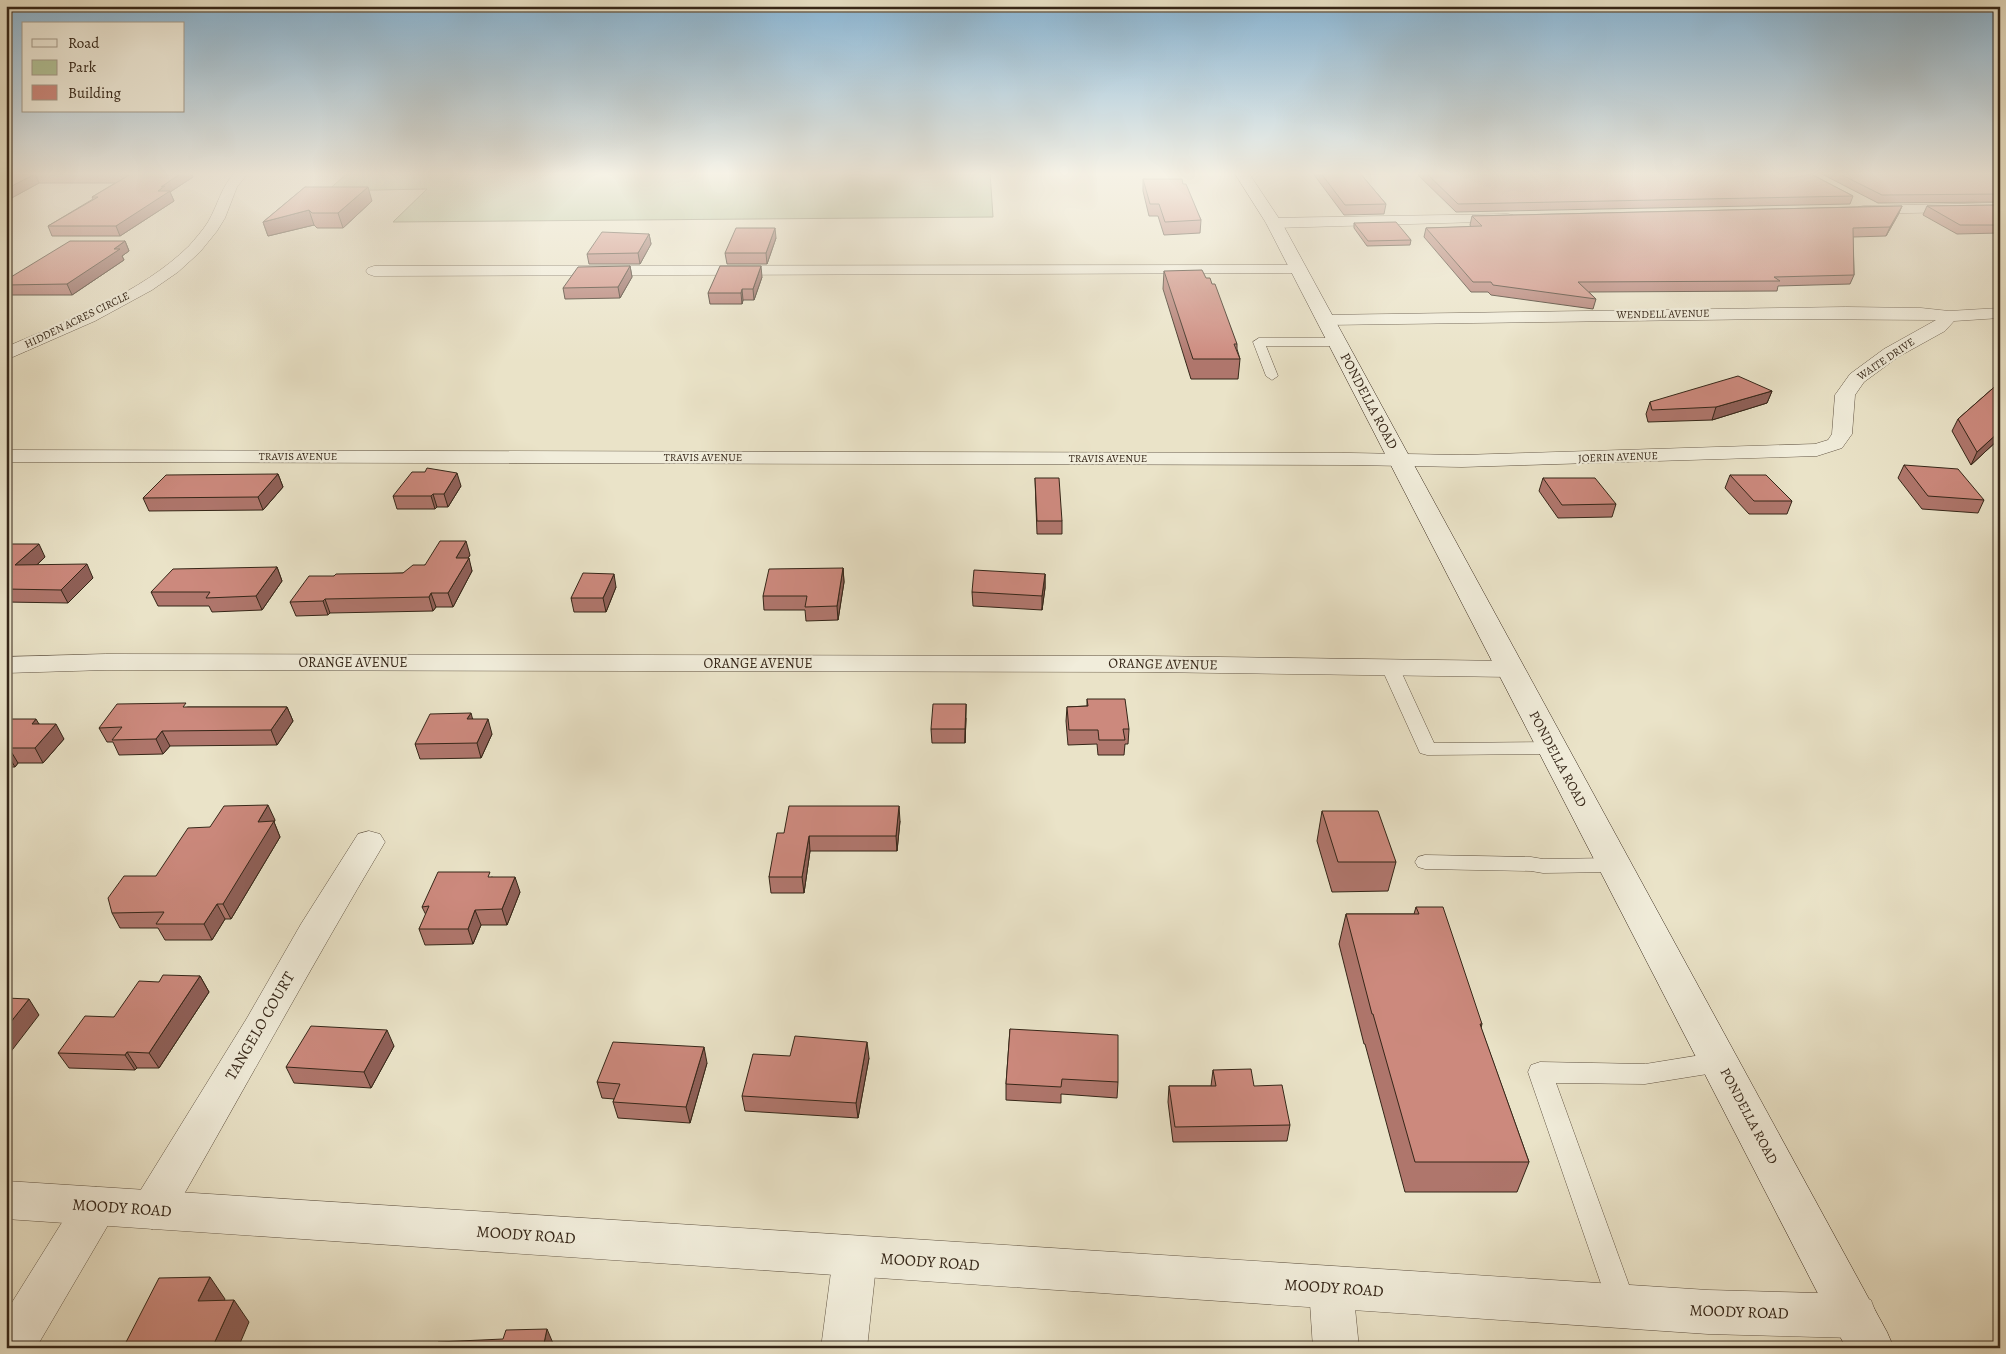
<svg xmlns="http://www.w3.org/2000/svg" width="2006" height="1354" viewBox="0 0 2006 1354" font-family="Alegreya,serif">
<style>
.green{fill:#b3c499;stroke:#747558}
.lines{fill:none;stroke-linecap:round;stroke-linejoin:round}
.service-casing{stroke:#625544;stroke-width:1}
.minor-casing{stroke:#625544;stroke-width:1}
.tertiary-casing{stroke:#625544;stroke-width:1}
.secondary-casing{stroke:#352618;stroke-width:1}
.service{fill:#f1eddb;fill-rule:evenodd}
.minor{fill:#f1eddb;fill-rule:evenodd}
.tertiary{fill:#f1eddb;fill-rule:evenodd}
.secondary{fill:#f1eddb;fill-rule:evenodd}
.wall{fill:#af766c;stroke:#352618}
.shaded-wall{fill:#8f6058;stroke:#352618}
.building{fill:#cc897d;stroke:#352618}
.labels{text-anchor:middle;dominant-baseline:central;stroke-width:4.5;stroke-linejoin:round;paint-order:stroke}
.far-street-label{font-size:11px;fill:#352618;stroke:#f1eddb}
.street-label{font-size:14px;fill:#352618;stroke:#f1eddb}
.near-street-label{font-size:16px;fill:#352618;stroke:#f1eddb}
</style>
<rect width="100%" height="100%" fill="#eae3c8"/>
<filter id="stains"><feTurbulence type="fractalNoise" baseFrequency=".004" numOctaves="4"/><feColorMatrix values="0 0 0 0 .2 0 0 0 0 .09 0 0 0 0 .02 0 0 0 .5 -.17"/></filter>
<radialGradient id="worn" r=".72"><stop offset=".6" stop-color="#630" stop-opacity="0"/><stop offset="1" stop-color="#630" stop-opacity=".3"/></radialGradient>
<polygon class="green" points="349,172 990,172 993,217 393,222 427,189 327,191"/>
<g class="lines">
<g class="service-casing">
<g id="service">
<polygon points="1259,338 1337,338 1343,342 1337,346 1266,346 1278,376 1272,380 1266,376 1253,342"/>
<polygon points="1390,662 1396,663 1399,667 1434,743 1553,742 1560,744 1562,748 1560,752 1553,754 1427,755 1420,753 1381,667 1384,663"/>
<polygon points="1425,855 1531,857 1543,859 1615,858 1622,860 1625,865 1622,870 1615,872 1543,873 1531,871 1425,869 1418,867 1415,862 1418,857"/>
<polygon points="1720,1052 1729,1055 1732,1062 1729,1069 1720,1072 1645,1084 1556,1083 1637,1307 1633,1317 1623,1321 1613,1317 1609,1307 1528,1072 1531,1065 1540,1062 1645,1064"/>
</g>
</g>
<g class="minor-casing">
<g id="minor">
<path d="M235 172H249L237 187 225 218 217 231 200 252 178 272 152 290 95 321 6 360V347C68 320 140 294 189 246 195 239 203 230 208 222 218 205 221 187 235 172Z"/>
<polygon points="2000,203 2000,211 1863,214 1858,213 1856,210 1858,207 1863,206"/>
<polygon points="1508,214 1513,215 1515,218 1513,221 1274,228 1269,226 1266,223 1269,220 1274,218"/>
<polygon points="1299,265 1305,267 1307,270 1305,273 374,276 368,274 366,271 368,268 374,266"/>
<polygon points="1846,307 1921,308 1949,311 2000,308 2000,318 1954,321 1945,331 1898,357 1864,382 1855,395 1852,434 1842,448 1817,456 1462,467 1350,465 6,462 6,450 1350,453 1462,455 1815,444 1828,440 1832,434 1835,395 1850,374 1884,349 1936,320 1772,319 1326,325 1320,324 1317,320 1320,316 1326,315"/>
<polygon points="106,654 1148,656 1511,661 1521,663 1525,669 1521,675 1511,677 1148,672 106,670 6,673 6,657"/>
<path d="M369 831 380 834 385 842C310 968 240 1097 167 1224L152 1229 137 1224 131 1210 137 1196 247 1018 301 924 358 834Z"/>
<polygon points="96,1187 111,1192 117,1206 111,1220 36,1348 6,1348 6,1312 81,1192"/>
<polygon points="855,1236 870,1242 877,1257 867,1348 821,1348 833,1257 840,1242"/>
<polygon points="1331,1267 1347,1273 1353,1288 1359,1348 1313,1348 1309,1288 1315,1273"/>
</g>
</g>
<g class="tertiary-casing">
<polygon id="tertiary" points="6,1181 1708,1290 1855,1294 1871,1300 1877,1316 1871,1332 1855,1338 1708,1334 6,1219"/>
</g>
<g class="secondary-casing">
<polygon id="secondary" points="1234,172 1248,172 1282,223 1887,1332 1894,1348 1846,1348 1266,223"/>
</g>
<use href="#service" class="service"/>
<use href="#minor" class="minor"/>
<use href="#tertiary" class="tertiary"/>
<use href="#secondary" class="secondary"/>
</g>
<g class="wall">
<polygon points="6,172 191,172 193,177 170,192 174,201 120,236 52,236 48,226 93,199 92,197 115,183 39,183 6,201"/>
<polygon points="1312,172 1359,172 1386,204 1384,214 1344,215"/>
<polygon points="1363,172 1807,172 1853,196 1850,204 1456,212 1416,173 1365,174"/>
<polygon points="1818,172 2000,172 2000,202 1878,203"/>
<polygon points="1143,179 1183,184 1201,220 1200,233 1164,235 1158,216 1149,216 1143,191"/>
<polygon points="305,187 372,201 343,228 317,228 314,225 268,236 263,222"/>
<polygon points="2000,205 2000,233 1957,234 1923,215 1927,206"/>
<polygon points="1902,206 1898,215 1886,236 1853,237 1854,275 1850,284 1778,286 1777,291 1589,292 1596,299 1593,309 1491,295 1488,292 1471,292 1424,237 1426,228 1471,227 1470,225 1472,216"/>
<polygon points="1354,223 1411,240 1410,245 1367,246 1354,228"/>
<polygon points="649,234 651,244 640,264 589,264 587,254"/>
<polygon points="776,238 767,264 727,264 725,253"/>
<polygon points="125,241 129,251 122,256 124,260 72,295 6,295 6,280"/>
<polygon points="630,266 632,277 620,298 565,299 563,288"/>
<polygon points="1164,271 1237,344 1237,349 1240,359 1238,379 1191,379 1163,289"/>
<polygon points="762,277 754,300 743,300 742,304 710,304 708,293"/>
<polygon points="2000,382 2000,438 1971,465 1952,431 1958,419"/>
<polygon points="1772,391 1767,403 1712,420 1648,422 1646,414 1650,402"/>
<polygon points="1904,465 1984,500 1978,513 1922,509 1898,478"/>
<polygon points="278,474 283,487 263,510 149,511 143,498"/>
<polygon points="1730,475 1792,501 1787,514 1749,514 1725,488"/>
<polygon points="1035,478 1062,521 1062,534 1037,534"/>
<polygon points="1543,478 1616,504 1612,517 1558,518 1539,491"/>
<polygon points="461,486 448,507 437,507 435,509 397,509 393,496"/>
<polygon points="6,544 45,557 37,565 93,578 68,603 6,602"/>
<polygon points="470,555 468,558 472,571 453,607 436,607 433,611 330,613 328,615 296,616 290,602 334,576 403,573 425,565"/>
<polygon points="277,567 282,581 262,610 212,612 209,606 158,606 151,592"/>
<polygon points="843,568 844,582 838,620 806,621 805,610 764,610 763,596"/>
<polygon points="1045,574 1045,588 1042,610 973,606 972,592"/>
<polygon points="616,587 606,612 574,612 571,598"/>
<polygon points="1087,699 1129,729 1128,744 1125,744 1124,755 1098,755 1097,744 1068,745 1066,721 1067,707 1087,706"/>
<polygon points="188,707 287,707 293,721 277,745 170,746 163,754 119,755 113,742 107,742 99,728"/>
<polygon points="966,718 965,743 932,743 931,729"/>
<polygon points="6,719 39,724 64,739 43,763 18,763 15,767 6,767"/>
<polygon points="473,719 492,734 481,758 420,759 415,744"/>
<polygon points="1322,811 1396,862 1388,891 1332,892 1317,841"/>
<polygon points="275,820 274,822 280,837 231,919 225,919 212,940 165,940 158,928 120,928 112,913 156,876 210,827"/>
<polygon points="900,821 897,851 810,851 804,893 771,893 769,877 784,833"/>
<polygon points="492,877 520,892 507,925 481,925 473,944 425,945 419,929 426,915 422,907"/>
<polygon points="1416,907 1482,1024 1481,1028 1529,1162 1517,1192 1405,1192 1365,1044 1364,1044 1339,944 1346,914 1414,914"/>
<polygon points="200,976 209,992 159,1068 137,1068 135,1070 69,1068 58,1053 114,1017 159,982"/>
<polygon points="1010,1029 1118,1082 1117,1098 1061,1094 1061,1103 1006,1100 1006,1084"/>
<polygon points="394,1046 371,1088 294,1083 286,1067"/>
<polygon points="790,1056 869,1058 858,1118 745,1111 742,1096"/>
<polygon points="707,1063 690,1123 618,1118 613,1102 614,1099 602,1098 597,1082"/>
<polygon points="1213,1070 1254,1086 1290,1125 1287,1141 1173,1142 1168,1102 1169,1086 1211,1086"/>
</g>
<g class="shaded-wall">
<polygon points="179,172 191,172 193,177 170,192 174,201 120,236 116,226 158,191 161,187"/>
<polygon points="35,174 39,183 6,201 6,189"/>
<polygon points="368,187 372,201 343,228 338,213"/>
<polygon points="1902,206 1898,215 1886,236 1890,227"/>
<polygon points="309,210 314,225 268,236 263,222"/>
<polygon points="775,228 776,238 767,264 766,253"/>
<polygon points="649,234 651,244 640,264 638,253"/>
<polygon points="125,241 129,251 122,256 124,260 72,295 67,284"/>
<polygon points="630,266 632,277 620,298 618,287"/>
<polygon points="761,266 762,277 754,300 753,289"/>
<polygon points="742,289 743,300 742,304 741,293"/>
<polygon points="1772,391 1767,403 1712,420 1716,407"/>
<polygon points="2000,431 2000,438 1971,465 1977,452"/>
<polygon points="457,473 461,486 448,507 444,494"/>
<polygon points="278,474 283,487 263,510 258,497"/>
<polygon points="433,494 437,507 435,509 431,496"/>
<polygon points="466,541 470,555 460,571 456,558"/>
<polygon points="39,544 45,557 22,579 15,565"/>
<polygon points="469,558 472,571 453,607 448,593"/>
<polygon points="87,564 93,578 68,603 61,590"/>
<polygon points="277,567 282,581 262,610 256,596"/>
<polygon points="843,568 844,582 838,620 837,606"/>
<polygon points="614,574 616,587 606,612 603,598"/>
<polygon points="1045,574 1045,588 1042,610 1042,596"/>
<polygon points="431,593 436,607 433,611 429,597"/>
<polygon points="325,599 330,613 328,615 323,601"/>
<polygon points="966,704 966,718 965,743 965,729"/>
<polygon points="287,707 293,721 277,745 271,730"/>
<polygon points="471,713 475,728 467,719"/>
<polygon points="36,719 45,734 32,724"/>
<polygon points="488,719 492,734 481,758 477,743"/>
<polygon points="56,724 64,739 43,763 35,748"/>
<polygon points="162,731 170,746 163,754 156,739"/>
<polygon points="9,748 18,763 15,767 6,752"/>
<polygon points="268,805 275,820 274,822 280,837 231,919 223,904 258,822"/>
<polygon points="899,806 900,821 897,851 896,836"/>
<polygon points="809,836 810,851 804,893 802,877"/>
<polygon points="515,877 520,892 507,925 502,909"/>
<polygon points="217,904 225,919 212,940 204,924"/>
<polygon points="475,910 481,925 473,944 468,929"/>
<polygon points="200,976 209,992 159,1068 149,1053"/>
<polygon points="29,999 39,1015 6,1058 6,1028"/>
<polygon points="387,1030 394,1046 371,1088 364,1072"/>
<polygon points="867,1042 869,1058 858,1118 856,1103"/>
<polygon points="704,1047 707,1063 690,1123 686,1107"/>
<polygon points="127,1052 137,1068 135,1070 125,1055"/>
<polygon points="210,1277 225,1299 214,1323 198,1301"/>
<polygon points="234,1300 249,1322 238,1348 212,1348"/>
<polygon points="547,1329 555,1348 543,1348"/>
</g>
<g class="building">
<polygon points="6,172 183,172 161,187 165,186 158,191 170,191 116,226 48,226 98,197 92,197 131,174 35,174 6,189"/>
<polygon points="1320,172 1359,172 1386,204 1345,205"/>
<polygon points="1425,172 1807,172 1853,196 1458,204"/>
<polygon points="1836,172 2000,172 2000,194 1882,195"/>
<polygon points="1143,179 1182,179 1183,184 1186,184 1201,220 1165,222 1159,204 1150,204"/>
<polygon points="305,187 368,187 338,213 312,213 309,210 263,222"/>
<polygon points="2000,205 2000,225 1960,225 1927,206"/>
<polygon points="1902,206 1890,227 1853,228 1854,275 1774,277 1780,281 1578,282 1596,299 1493,285 1491,282 1473,282 1426,228 1482,226 1472,216"/>
<polygon points="1396,222 1411,240 1368,241 1354,223"/>
<polygon points="736,228 775,228 766,253 725,253"/>
<polygon points="602,232 649,234 638,253 587,254"/>
<polygon points="70,241 125,241 114,249 120,249 67,284 6,285 6,280"/>
<polygon points="630,266 618,287 563,288 578,267"/>
<polygon points="720,266 761,266 753,289 742,289 741,293 708,293"/>
<polygon points="1202,270 1206,278 1210,278 1212,284 1215,284 1237,344 1234,344 1240,359 1193,359 1164,271"/>
<polygon points="1738,376 1772,391 1716,407 1652,410 1650,402"/>
<polygon points="2000,382 2000,431 1977,452 1958,419"/>
<polygon points="1904,465 1958,469 1984,500 1928,496"/>
<polygon points="427,468 457,473 444,494 433,494 431,496 393,496 412,472 425,472"/>
<polygon points="278,474 258,497 143,498 166,475"/>
<polygon points="1730,475 1766,475 1792,501 1754,501"/>
<polygon points="1035,478 1059,478 1062,521 1037,521"/>
<polygon points="1543,478 1595,478 1616,504 1562,505"/>
<polygon points="440,541 466,541 456,558 469,558 448,593 431,593 429,597 325,599 323,601 290,602 309,576 334,576 336,574 403,573 413,565 425,565"/>
<polygon points="6,544 39,544 15,565 87,564 61,590 6,589"/>
<polygon points="277,567 256,596 206,598 210,592 151,592 173,569"/>
<polygon points="843,568 837,606 805,607 807,596 763,596 769,569"/>
<polygon points="974,570 1045,574 1042,596 972,592"/>
<polygon points="583,573 614,574 603,598 571,598"/>
<polygon points="1087,699 1125,699 1129,729 1123,729 1125,740 1099,740 1098,730 1069,730 1067,707 1088,706"/>
<polygon points="186,703 183,707 287,707 271,730 162,731 156,739 112,740 122,727 99,728 117,704"/>
<polygon points="933,704 966,704 965,729 931,729"/>
<polygon points="471,713 467,719 488,719 477,743 415,744 430,714"/>
<polygon points="6,719 36,719 32,724 56,724 35,748 9,748 6,752"/>
<polygon points="268,805 258,822 274,821 223,904 217,904 204,924 156,924 164,912 112,913 108,898 124,876 156,876 188,828 210,827 224,806"/>
<polygon points="789,806 899,806 896,836 809,836 802,877 769,877 777,833 784,833"/>
<polygon points="1322,811 1378,811 1396,862 1338,862"/>
<polygon points="438,872 490,872 488,877 515,877 502,909 475,910 468,929 419,929 429,906 422,907"/>
<polygon points="1416,907 1443,907 1482,1024 1480,1024 1529,1162 1415,1162 1373,1014 1372,1014 1346,914 1419,914"/>
<polygon points="163,975 200,976 149,1053 127,1052 125,1055 58,1053 85,1016 114,1017 139,981 159,982"/>
<polygon points="6,998 29,999 6,1028"/>
<polygon points="311,1026 387,1030 364,1072 286,1067"/>
<polygon points="1010,1029 1118,1035 1118,1082 1062,1079 1061,1087 1006,1084"/>
<polygon points="795,1036 867,1042 856,1103 742,1096 753,1054 790,1056"/>
<polygon points="613,1042 704,1047 686,1107 613,1102 620,1084 597,1082"/>
<polygon points="1251,1069 1254,1086 1282,1085 1290,1125 1175,1127 1169,1086 1216,1086 1213,1070"/>
<polygon points="210,1277 198,1301 234,1300 212,1348 123,1348 159,1278"/>
<polygon points="547,1329 543,1348 587,1346 587,1348 436,1348 438,1342 503,1339 506,1330"/>
</g>
<linearGradient id="sky" x2="0" y2="1"><stop stop-color="#89b7d7"/><stop offset="0.48" stop-color="#f6f2e6"/><stop offset="1" stop-color="#f6f2e6" stop-opacity="0"/></linearGradient>
<rect width="2006" height="362" fill="url(#sky)"/>
<g class="labels">
<g class="far-street-label">
<text transform="translate(1663 314) rotate(-1)">WENDELL AVENUE</text>
<text transform="translate(77 320) rotate(-26)">HIDDEN ACRES CIRCLE</text>
<text transform="translate(1886 359) rotate(-34)">WAITE DRIVE</text>
<text x="298" y="456">TRAVIS AVENUE</text>
<text x="703" y="457">TRAVIS AVENUE</text>
<text transform="translate(1618 457) rotate(-2)">JOERIN AVENUE</text>
<text x="1108" y="458">TRAVIS AVENUE</text>
</g>
<g class="street-label">
<text transform="translate(1369 401) rotate(62)">PONDELLA ROAD</text>
<text x="353" y="662">ORANGE AVENUE</text>
<text x="758" y="663">ORANGE AVENUE</text>
<text transform="translate(1163 664) rotate(1)">ORANGE AVENUE</text>
<text transform="translate(1558 759) rotate(62)">PONDELLA ROAD</text>
<text transform="translate(1749 1116) rotate(62)">PONDELLA ROAD</text>
</g>
<g class="near-street-label">
<text transform="translate(260 1026) rotate(-60)">TANGELO COURT</text>
<text transform="translate(122 1208) rotate(4)">MOODY ROAD</text>
<text transform="translate(526 1235) rotate(4)">MOODY ROAD</text>
<text transform="translate(930 1262) rotate(4)">MOODY ROAD</text>
<text transform="translate(1334 1288) rotate(4)">MOODY ROAD</text>
<text transform="translate(1739 1312) rotate(2)">MOODY ROAD</text>
</g>
</g>
<rect width="2006" height="1354" fill="none" stroke="#eae3c8" stroke-width="25"/>
<rect x="8" y="8" width="1991" height="1339" fill="none" stroke="#352618" stroke-width="2.5"/>
<rect x="12" y="12" width="1981" height="1329" fill="none" stroke="#352618"/>
<rect x="22" y="22" width="162" height="90" fill="#f1eddb" stroke="#a69d8d"/>
<rect x="32" y="39" width="25" height="8" fill="#f1eddb" stroke="#a69d8d"/>
<text x="68" y="48" font-size="15" fill="#352618">Road</text>
<rect x="32" y="60" width="25" height="15" fill="#b3c499" stroke="#a69d8d"/>
<text x="68" y="72" font-size="15" fill="#352618">Park</text>
<rect x="32" y="85" width="25" height="15" fill="#cc897d" stroke="#a69d8d"/>
<text x="68" y="98" font-size="15" fill="#352618">Building</text>
<rect width="100%" height="100%" filter="url(#stains)"/>
<rect width="100%" height="100%" fill="url(#worn)"/>
</svg>
